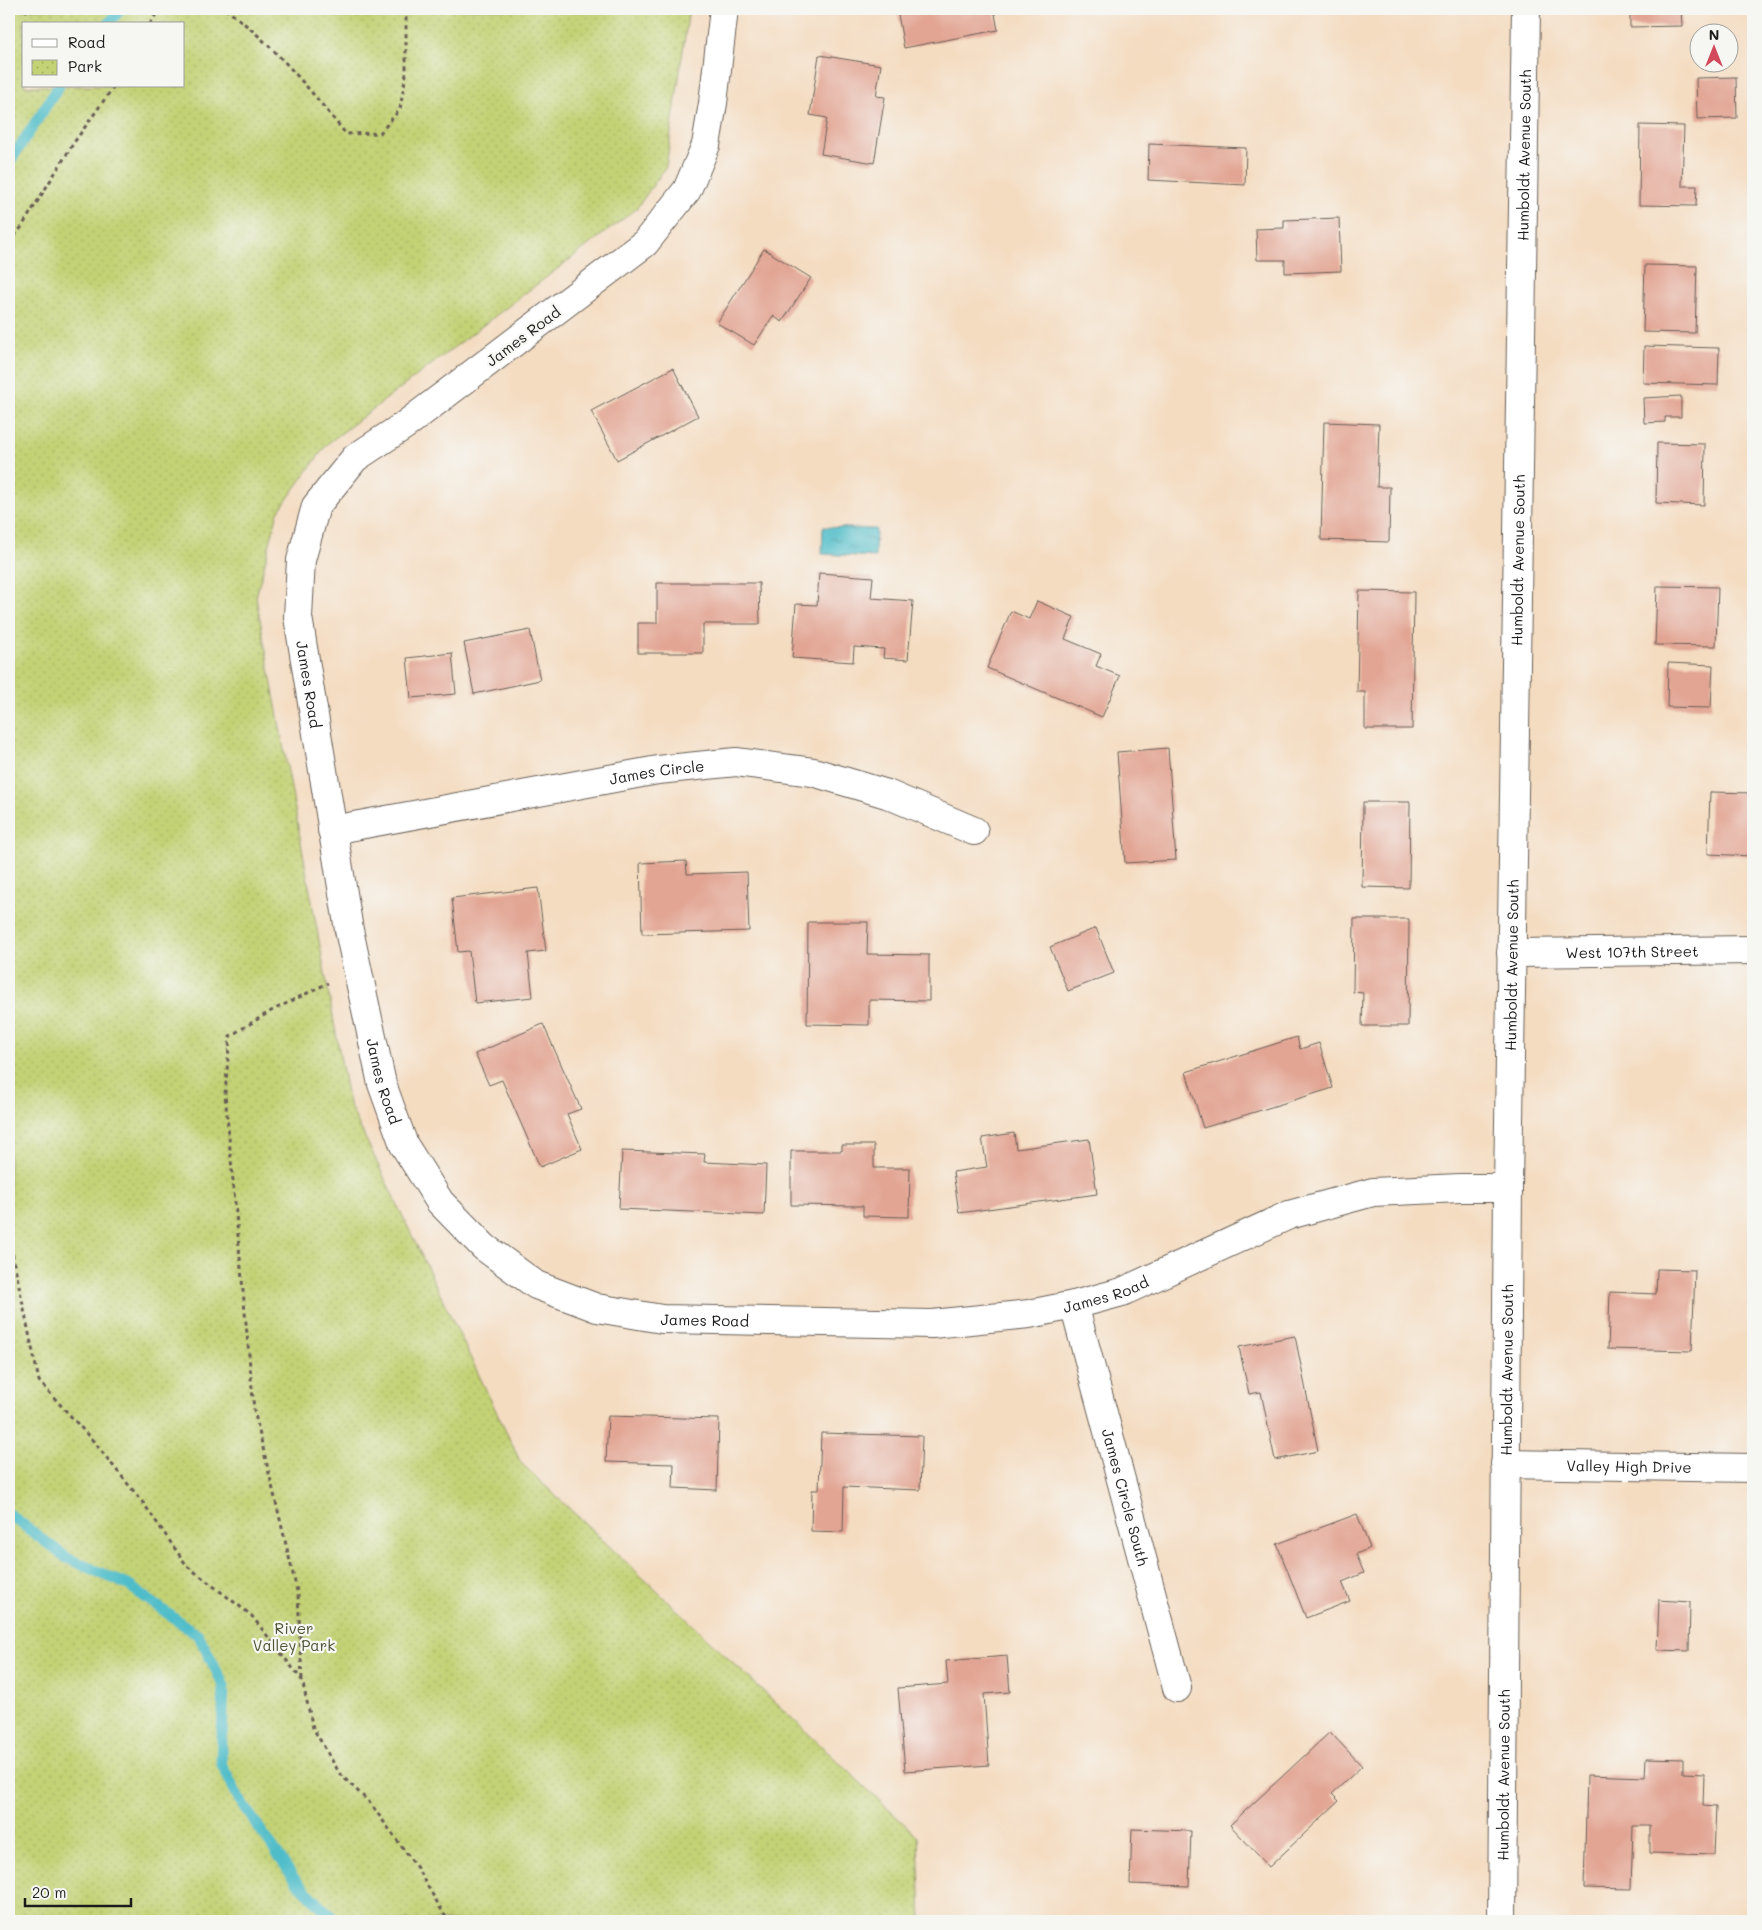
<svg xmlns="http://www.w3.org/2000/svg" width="1762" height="1930" viewBox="0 0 1762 1930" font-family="Mali,sans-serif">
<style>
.park{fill:url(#park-dots);stroke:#707748;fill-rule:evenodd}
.water{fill:url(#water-ripples);stroke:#366c72}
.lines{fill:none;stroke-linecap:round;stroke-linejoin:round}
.stream{stroke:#4fbdc9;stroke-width:11}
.building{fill:#e2a493}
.minor-casing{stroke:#685f56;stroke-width:30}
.path{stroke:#685f56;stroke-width:3;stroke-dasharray:4 4;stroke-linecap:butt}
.minor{stroke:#fff;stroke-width:28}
.labels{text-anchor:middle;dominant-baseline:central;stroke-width:4.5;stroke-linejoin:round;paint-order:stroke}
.street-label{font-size:15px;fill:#1c1c1c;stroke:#f6f6f2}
.park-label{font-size:15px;fill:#4e5336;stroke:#f6f6f2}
</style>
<defs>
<pattern id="park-dots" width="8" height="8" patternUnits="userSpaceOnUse" patternTransform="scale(1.25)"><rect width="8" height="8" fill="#c3d274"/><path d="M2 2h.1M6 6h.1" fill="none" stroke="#a7b464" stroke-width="1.8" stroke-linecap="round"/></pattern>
<pattern id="water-ripples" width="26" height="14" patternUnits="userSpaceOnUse" patternTransform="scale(1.25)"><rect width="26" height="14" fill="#4fbdc9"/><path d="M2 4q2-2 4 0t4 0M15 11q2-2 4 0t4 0" fill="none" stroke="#4199a2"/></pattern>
</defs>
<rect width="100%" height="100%" fill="#f6f6f2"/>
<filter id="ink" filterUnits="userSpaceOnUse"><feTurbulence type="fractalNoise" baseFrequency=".02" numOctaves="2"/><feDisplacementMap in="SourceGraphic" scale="10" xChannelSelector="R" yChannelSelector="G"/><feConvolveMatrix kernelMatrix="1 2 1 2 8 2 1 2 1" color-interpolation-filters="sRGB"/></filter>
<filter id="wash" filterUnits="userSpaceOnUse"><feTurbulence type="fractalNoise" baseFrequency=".0096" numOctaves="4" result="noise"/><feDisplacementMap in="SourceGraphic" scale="20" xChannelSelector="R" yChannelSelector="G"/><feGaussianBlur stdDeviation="1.12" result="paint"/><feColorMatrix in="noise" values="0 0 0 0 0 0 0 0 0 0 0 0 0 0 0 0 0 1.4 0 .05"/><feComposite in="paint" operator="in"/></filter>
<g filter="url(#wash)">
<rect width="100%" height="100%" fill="#f4dcc1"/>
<path class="park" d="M9 9H689L666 167 636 209 327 444 278 512 256 597 349 1104 521 1463 918 1837 921 1921H9ZM24 24H184V86H24Z"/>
<polygon class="water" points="823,527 876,529 875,557 822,554"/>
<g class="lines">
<g class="stream">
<polyline points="108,24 121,9"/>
<polyline points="9,163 59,86"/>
<polyline points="9,1514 67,1558 128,1585 199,1636 224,1686 221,1763 239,1799 296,1881 336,1921"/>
</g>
</g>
<g id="blocks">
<g class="building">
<polygon points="897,9 994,9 998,30 904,48"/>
<polygon points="1630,9 1681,9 1682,26 1630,27"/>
<polygon points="819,55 881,65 876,96 885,97 874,163 821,154 827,118 810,115"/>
<polygon points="1736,77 1737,118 1697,119 1696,78"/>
<polygon points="1640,125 1684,126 1682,186 1697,186 1696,206 1639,205"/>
<polygon points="1149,144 1246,148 1245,185 1148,180"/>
<polygon points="1339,218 1341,271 1285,273 1285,260 1257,260 1256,229 1284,228 1284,220"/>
<polygon points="764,249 811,278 782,322 773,316 754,345 717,323"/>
<polygon points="1645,265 1697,266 1695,333 1643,332"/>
<polygon points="1644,346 1719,348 1718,385 1643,383"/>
<polygon points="673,368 698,416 617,460 591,411"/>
<polygon points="1681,396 1681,417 1665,417 1665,422 1644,423 1643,398"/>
<polygon points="1324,422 1379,424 1377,487 1390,487 1389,542 1321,540"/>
<polygon points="1657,443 1705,444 1704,505 1656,503"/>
<polygon points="819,573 873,577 871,598 913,601 908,660 883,658 884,649 854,647 853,662 792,658 796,604 817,605"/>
<polygon points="657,583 759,583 760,624 703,624 703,653 638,653 638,623 657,623"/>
<polygon points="1657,586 1718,587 1716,646 1655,645"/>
<polygon points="1359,591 1414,592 1412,729 1365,729 1365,692 1357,692"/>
<polygon points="1037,601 1074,617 1065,639 1101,654 1096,666 1120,676 1102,717 987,668 1011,611 1029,619"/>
<polygon points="530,630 540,680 474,694 464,643"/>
<polygon points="452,653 456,694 411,698 407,658"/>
<polygon points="1668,663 1713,665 1711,708 1667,707"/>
<polygon points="1168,748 1176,860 1125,863 1117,752"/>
<polygon points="1710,792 1753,793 1753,856 1708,854"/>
<polygon points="1363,802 1410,802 1409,888 1362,887"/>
<polygon points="686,861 687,874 747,872 749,931 642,934 640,863"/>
<polygon points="538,888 546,951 528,953 533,997 475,1003 469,951 458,952 452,898"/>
<polygon points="1354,919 1409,919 1408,1026 1362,1026 1363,993 1353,992"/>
<polygon points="808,922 868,922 867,954 929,955 929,1001 869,1000 869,1025 807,1024"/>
<polygon points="1096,928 1114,973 1068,991 1050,947"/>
<polygon points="543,1024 581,1109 567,1114 582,1149 540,1167 502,1080 489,1085 475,1054"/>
<polygon points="1297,1037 1300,1049 1319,1043 1333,1088 1203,1128 1186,1072"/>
<polygon points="1014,1133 1016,1149 1089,1139 1097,1194 959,1213 953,1172 987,1167 982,1138"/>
<polygon points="842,1145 874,1145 874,1168 910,1168 909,1217 863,1216 863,1206 791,1205 791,1151 842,1151"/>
<polygon points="622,1151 705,1154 704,1162 766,1165 764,1215 619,1209"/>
<polygon points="1657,1269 1695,1270 1692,1351 1608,1349 1610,1292 1656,1294"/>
<polygon points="1295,1336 1318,1451 1275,1460 1261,1392 1249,1394 1239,1347"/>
<polygon points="608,1416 719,1419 717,1490 673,1488 674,1464 606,1462"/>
<polygon points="821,1433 922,1436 920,1490 844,1487 843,1532 811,1531 812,1490 819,1490"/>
<polygon points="1357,1514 1370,1548 1356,1554 1364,1573 1342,1582 1350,1601 1306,1618 1277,1544"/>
<polygon points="1659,1600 1690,1602 1689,1651 1657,1650"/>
<polygon points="1007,1656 1010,1692 984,1694 989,1765 905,1771 898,1688 948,1684 946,1661"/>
<polygon points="1330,1732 1362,1766 1332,1794 1339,1801 1269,1867 1230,1825"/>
<polygon points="1646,1758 1683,1759 1683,1773 1704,1774 1703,1806 1716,1807 1714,1855 1650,1853 1650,1826 1633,1826 1631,1889 1584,1888 1587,1775 1645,1777"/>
<polygon points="1132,1829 1191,1831 1189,1886 1130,1884"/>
</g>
</g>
</g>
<g filter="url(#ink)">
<use href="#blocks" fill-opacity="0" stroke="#685f56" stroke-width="1"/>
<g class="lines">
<g class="minor-casing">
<g id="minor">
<path id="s1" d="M724 9 713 103 706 145 687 190 645 243 405 425 355 458 316 506 301 560 298 617 349 930 382 1084 404 1145 440 1202 484 1247 536 1285 597 1308 662 1319 932 1324 1029 1314 1074 1305 1122 1292 1289 1215 1373 1192 1460 1188H1508"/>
<path id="s2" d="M332 830 658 770 736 762 813 772 887 794 974 831"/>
<path id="s3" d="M1511 953 1753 950"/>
<path id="s4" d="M1074 1305 1177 1688"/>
<path id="s5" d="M1505 1464 1753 1468"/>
<path id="s6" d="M1502 1921 1508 1188 1526 9"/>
</g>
</g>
<g class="path">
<polyline points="24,9 26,11 50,9"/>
<path d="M225 9C270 40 311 91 346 134L380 133 400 109 406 74V9"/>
<polyline points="150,24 159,9"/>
<polyline points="9,242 21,228 73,144 114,86"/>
<polyline points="9,1238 39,1381 94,1442 144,1504 187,1566 251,1615 302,1680 313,1728 340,1774 371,1804 417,1868 448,1921"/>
<polyline points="302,1679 298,1595 254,1410 225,1094 230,1036 271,1011 328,983"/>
</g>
<use href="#minor" class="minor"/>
</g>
</g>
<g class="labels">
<g class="street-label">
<text stroke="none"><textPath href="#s6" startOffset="1766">Humboldt Avenue South</textPath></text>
<text transform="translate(523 336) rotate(-37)">James Road</text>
<text stroke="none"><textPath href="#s6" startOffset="1361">Humboldt Avenue South</textPath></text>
<text stroke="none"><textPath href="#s1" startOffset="858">James Road</textPath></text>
<text stroke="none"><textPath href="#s2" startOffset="330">James Circle</textPath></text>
<text stroke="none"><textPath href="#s3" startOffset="121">West 107th Street</textPath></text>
<text stroke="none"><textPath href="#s6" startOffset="956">Humboldt Avenue South</textPath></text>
<text stroke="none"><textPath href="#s1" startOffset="1262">James Road</textPath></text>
<text stroke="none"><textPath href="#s1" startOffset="2102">James Road</textPath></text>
<text stroke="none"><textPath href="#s1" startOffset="1698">James Road</textPath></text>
<text stroke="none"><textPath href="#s6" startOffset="551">Humboldt Avenue South</textPath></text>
<text stroke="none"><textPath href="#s5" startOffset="124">Valley High Drive</textPath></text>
<text stroke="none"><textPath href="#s4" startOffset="199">James Circle South</textPath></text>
<text stroke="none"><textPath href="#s6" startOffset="146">Humboldt Avenue South</textPath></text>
</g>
<g class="park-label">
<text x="294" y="1628">River<tspan x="294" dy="17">Valley Park</tspan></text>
</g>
</g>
<rect width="1762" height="1930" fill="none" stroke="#f6f6f2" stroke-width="30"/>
<rect x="22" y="22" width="162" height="65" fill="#f6f6f2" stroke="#9f9f9c"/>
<rect x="32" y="39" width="25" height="8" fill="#ffffff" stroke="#9f9f9c"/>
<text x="68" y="48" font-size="15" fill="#1c1c1c">Road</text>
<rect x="32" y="60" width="25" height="15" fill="url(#park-dots)" stroke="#9f9f9c"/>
<text x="68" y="72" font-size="15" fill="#1c1c1c">Park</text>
<g transform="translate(1714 48)"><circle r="24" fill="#f6f6f2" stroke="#9f9f9c"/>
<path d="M0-4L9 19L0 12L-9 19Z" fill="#d1495b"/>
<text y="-8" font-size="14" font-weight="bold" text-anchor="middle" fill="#1c1c1c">N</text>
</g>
<path d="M25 1898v8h106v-8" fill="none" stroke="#1c1c1c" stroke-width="2.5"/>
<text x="32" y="1898" font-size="15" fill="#1c1c1c" stroke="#f6f6f2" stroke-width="4" paint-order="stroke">20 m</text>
</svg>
